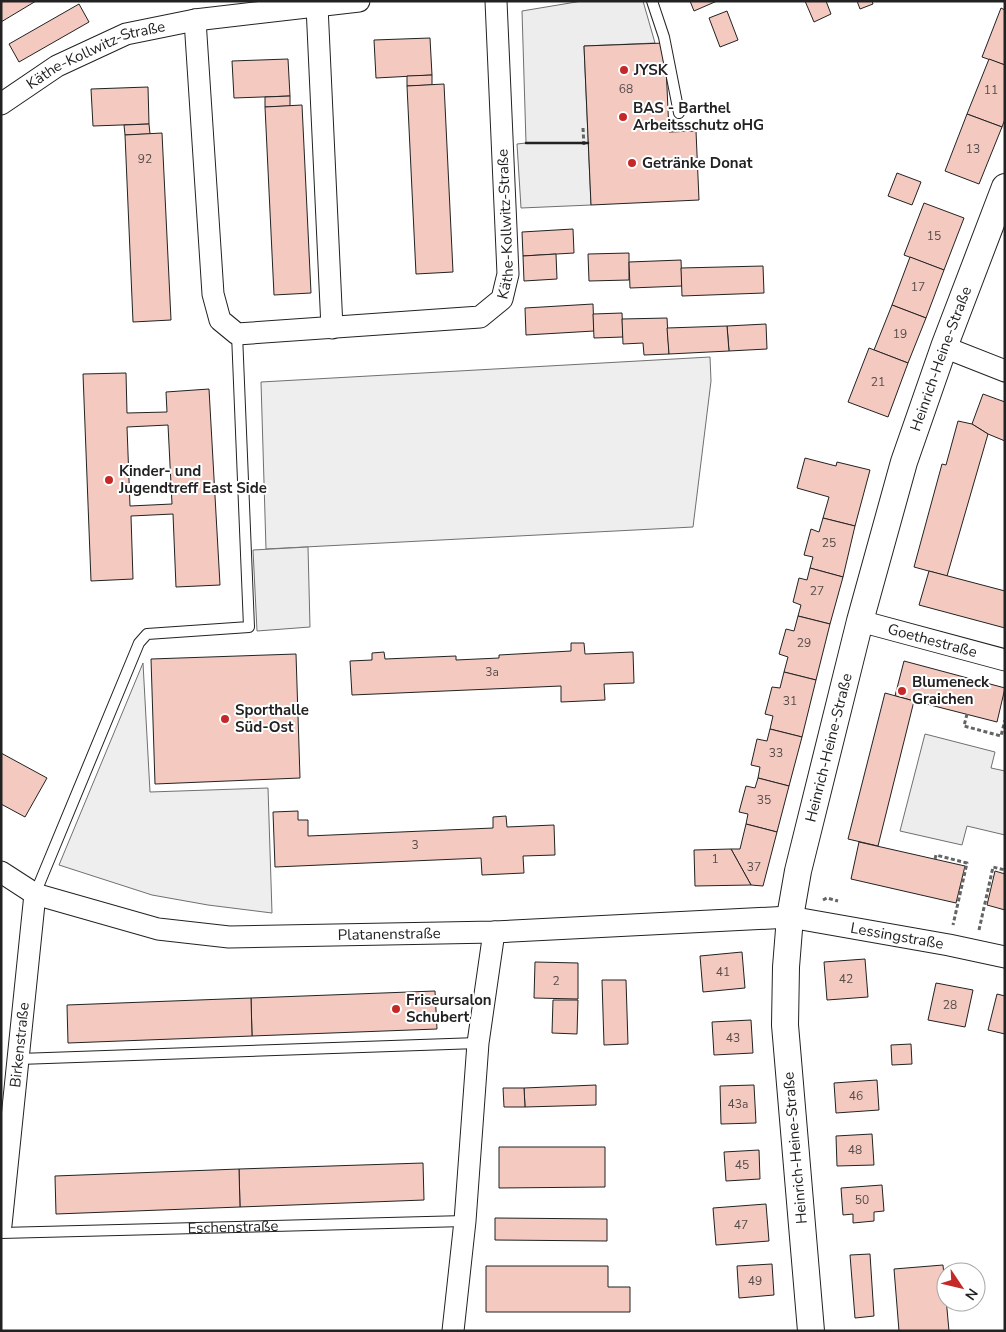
<svg xmlns="http://www.w3.org/2000/svg" width="1006" height="1332" viewBox="0 0 1006 1332" font-family="'Nunito Sans',sans-serif">
<style>
.green{fill:#eee;stroke:#6f6f6f}
.parking{fill:#ededed;stroke:#6f6f6f}
.building{fill:#f3c9c0;stroke:#222;fill-rule:evenodd}
.lines{fill:none;stroke-linecap:round;stroke-linejoin:round}
.service-casing{stroke:#222;stroke-width:12}
.minor-casing{stroke:#222;stroke-width:23}
.tertiary-casing{stroke:#222;stroke-width:28}
.path{stroke:#646464;stroke-width:3;stroke-dasharray:4 2.5;stroke-linecap:butt}
.service{stroke:#fff;stroke-width:10}
.minor{stroke:#fff;stroke-width:21}
.tertiary{stroke:#fff;stroke-width:26}
.wall{stroke:#222;stroke-width:2.5}
.poi-dot{fill:#c62828;stroke:#fff;stroke-width:2}
.labels{text-anchor:middle;dominant-baseline:central;stroke-width:4;stroke-linejoin:round;paint-order:stroke}
.number-label{font-size:12px;fill:#564c4a}
.street-label{font-size:15px;fill:#222;stroke:#fff}
.poi-label{font-size:15px;font-weight:bold;fill:#222;stroke:#fff;text-anchor:start}
</style>
<rect width="100%" height="100%" fill="#fff"/>
<g class="green">
<polygon points="710,357 711,381 693,527 266,549 261,382"/>
<polygon points="143,663 150,792 268,788 272,913 208,905 152,895 59,865"/>
</g>
<g class="parking">
<polygon points="582,1 643,1 655,43 584,46 591,205 521,208 517,144 526,143 522,11"/>
<polygon points="308,547 310,627 257,631 253,550"/>
<polygon points="925,734 995,752 991,768 1005,771 1005,835 967,826 962,845 900,831"/>
</g>
<g class="building">
<polygon points="1,1 36,1 1,22"/>
<polygon points="690,1 717,1 694,11"/>
<polygon points="805,1 826,1 831,14 814,22"/>
<polygon points="857,1 872,1 873,4 860,9"/>
<polygon points="79,4 89,22 19,62 9,44"/>
<polygon points="1001,8 1005,10 1005,65 982,57"/>
<polygon points="727,11 738,40 720,47 709,18"/>
<polygon points="430,38 432,75 376,78 374,40"/>
<polygon points="665,43 669,132 696,131 699,200 591,205 584,46"/>
<polygon points="288,59 290,96 234,98 232,61"/>
<polygon points="989,59 1005,65 1005,119 1002,127 967,114"/>
<polygon points="432,75 432,85 407,86 407,76"/>
<polygon points="444,84 453,272 416,274 407,86"/>
<polygon points="148,87 149,124 93,126 91,89"/>
<polygon points="290,96 290,106 265,107 265,97"/>
<polygon points="302,105 311,293 274,295 265,107"/>
<polygon points="967,114 1002,127 979,184 945,171"/>
<polygon points="149,124 150,134 125,135 124,125"/>
<polygon points="162,133 171,320 133,322 125,135"/>
<polygon points="897,173 921,182 912,205 888,196"/>
<polygon points="924,203 964,218 944,270 904,255"/>
<polygon points="573,229 574,253 523,256 522,232"/>
<polygon points="629,253 629,280 589,281 588,254"/>
<polygon points="556,254 557,279 524,281 523,256"/>
<polygon points="910,257 944,270 926,318 892,305"/>
<polygon points="681,260 682,286 630,288 629,262"/>
<polygon points="763,266 764,293 682,296 681,268"/>
<polygon points="593,304 594,331 526,335 525,308"/>
<polygon points="892,305 926,318 908,363 874,350"/>
<polygon points="622,313 623,337 594,338 593,314"/>
<polygon points="667,318 669,354 644,355 643,343 623,344 622,319"/>
<polygon points="766,324 767,349 729,351 727,326"/>
<polygon points="727,326 729,351 669,354 667,328"/>
<polygon points="869,348 908,363 888,417 848,402"/>
<path d="M126 373 127 413 167 412 166 392 209 389 220 585 176 587 173 514 131 516 133 579 91 581 83 374ZM168 425 172 504 130 506 127 427Z"/>
<polygon points="983,394 1005,402 1005,441 988,434 972,424"/>
<polygon points="958,421 972,424 988,434 947,576 914,567 942,464 946,465"/>
<polygon points="805,458 836,466 837,462 870,470 855,526 823,518 829,497 797,488"/>
<polygon points="823,518 855,526 843,577 810,568 813,557 804,555 811,529 819,532"/>
<polygon points="810,568 843,577 830,624 798,616 801,605 793,602 799,578 807,580"/>
<polygon points="929,571 1005,591 1005,628 919,605"/>
<polygon points="798,616 830,624 816,680 784,672 788,657 779,654 786,629 794,631"/>
<polygon points="571,643 584,643 585,654 633,652 634,683 604,684 605,700 561,702 561,686 352,695 350,661 372,660 372,653 384,652 385,659 456,656 456,660 499,658 499,655 571,651"/>
<polygon points="296,654 300,778 155,784 151,659"/>
<polygon points="904,661 1005,688 997,722 895,696"/>
<polygon points="784,672 816,680 802,737 770,729 773,716 765,714 772,687 780,688"/>
<polygon points="885,693 914,701 878,846 848,839"/>
<polygon points="770,729 802,737 789,786 758,778 760,767 751,765 757,739 767,741"/>
<polygon points="1,753 47,778 25,817 1,804"/>
<polygon points="758,778 789,786 777,832 746,824 748,814 739,812 746,786 755,788"/>
<polygon points="298,811 298,820 308,820 308,836 493,828 493,817 506,816 507,827 554,825 555,855 523,856 524,873 482,875 481,858 275,867 273,812"/>
<polygon points="746,824 777,832 763,886 751,885 731,849 740,849"/>
<polygon points="859,842 965,866 956,903 851,879"/>
<polygon points="731,849 751,885 695,886 694,850"/>
<polygon points="995,871 1005,874 1005,910 987,905"/>
<polygon points="742,952 745,988 703,992 700,956"/>
<polygon points="865,959 868,997 827,1000 824,962"/>
<polygon points="535,962 578,963 578,999 534,998"/>
<polygon points="602,980 626,980 628,1044 604,1045"/>
<polygon points="936,983 973,990 965,1027 928,1020"/>
<polygon points="435,991 437,1029 252,1036 251,998"/>
<polygon points="997,994 1005,996 1005,1034 988,1030"/>
<polygon points="251,998 252,1036 68,1043 67,1005"/>
<polygon points="553,1000 578,1000 577,1034 552,1033"/>
<polygon points="751,1020 753,1053 714,1055 712,1022"/>
<polygon points="911,1044 912,1064 892,1065 891,1045"/>
<polygon points="877,1080 879,1110 836,1113 834,1083"/>
<polygon points="596,1085 596,1105 525,1107 524,1088"/>
<polygon points="754,1085 756,1123 721,1124 720,1086"/>
<polygon points="503,1088 524,1088 525,1107 504,1107"/>
<polygon points="872,1134 874,1165 837,1166 836,1136"/>
<polygon points="499,1147 605,1147 605,1187 499,1188"/>
<polygon points="759,1150 760,1179 726,1181 724,1152"/>
<polygon points="423,1163 424,1200 240,1207 239,1169"/>
<polygon points="239,1169 240,1207 56,1214 55,1176"/>
<polygon points="882,1185 884,1211 874,1212 874,1221 853,1223 853,1214 843,1215 841,1188"/>
<polygon points="766,1204 769,1241 716,1245 713,1208"/>
<polygon points="495,1218 607,1219 607,1241 495,1240"/>
<polygon points="870,1254 874,1316 855,1318 850,1255"/>
<polygon points="772,1264 774,1295 739,1298 737,1266"/>
<polygon points="943,1265 949,1331 899,1331 894,1269"/>
<polygon points="486,1266 608,1266 608,1287 630,1287 630,1312 486,1312"/>
</g>
<g class="lines">
<g class="service-casing">
<g id="service">
<polyline points="652,1 664,37 679,113"/>
<polyline points="35,894 139,643 147,634 249,627 237,334"/>
<polyline points="19,1059 478,1043"/>
<path id="s1" d="M1 1233 465 1221"/>
</g>
</g>
<g class="minor-casing">
<g id="minor">
<polyline points="317,6 332,328"/>
<path id="s2" d="M195 20 213 294 220 320 237 334 480 317 502 299 508 274 496 1"/>
<path id="s3" d="M1 104 57 66 126 34 195 20 359 1"/>
<polyline points="944,347 1005,371"/>
<path id="s4" d="M860 621 1005 660"/>
<path id="s5" d="M1 872 35 894 158 929 229 937 494 932 790 917 949 945 1005 957"/>
<path id="s6" d="M1 1225 35 894"/>
<polyline points="453,1331 465,1221 478,1043 494,932"/>
</g>
</g>
<g class="tertiary-casing">
<g id="tertiary">
<path id="s7" d="M811 1331 785 1025 786 967 790 917 798 871 860 621 904 462 944 347 1005 187"/>
</g>
</g>
<g class="path">
<polyline points="583,128 584,147"/>
<polyline points="1,268 2,268"/>
<polyline points="967,714 964,726 1001,736 1005,720"/>
<polyline points="935,859 936,855 967,863 953,925"/>
<polyline points="823,900 827,898 838,901"/>
<polyline points="979,930 993,867 1005,870"/>
<polyline points="1005,1331 1005,1330"/>
</g>
<use href="#service" class="service"/>
<use href="#minor" class="minor"/>
<use href="#tertiary" class="tertiary"/>
<polyline class="wall" points="526,143 588,143"/>
</g>
<g class="poi-dot">
<circle cx="624" cy="70" r="5"/>
<circle cx="623" cy="117" r="5"/>
<circle cx="632" cy="163" r="5"/>
<circle cx="109" cy="480" r="5"/>
<circle cx="902" cy="691" r="5"/>
<circle cx="225" cy="719" r="5"/>
<circle cx="396" cy="1009" r="5"/>
</g>
<g class="labels">
<g class="number-label">
<text x="626" y="89">68</text>
<text x="991" y="90">11</text>
<text x="973" y="149">13</text>
<text x="145" y="159">92</text>
<text x="934" y="236">15</text>
<text x="918" y="287">17</text>
<text x="900" y="334">19</text>
<text x="878" y="382">21</text>
<text x="829" y="543">25</text>
<text x="817" y="591">27</text>
<text x="804" y="643">29</text>
<text x="492" y="672">3a</text>
<text x="790" y="701">31</text>
<text x="776" y="753">33</text>
<text x="764" y="800">35</text>
<text x="415" y="845">3</text>
<text x="715" y="859">1</text>
<text x="754" y="867">37</text>
<text x="723" y="972">41</text>
<text x="846" y="979">42</text>
<text x="556" y="981">2</text>
<text x="950" y="1005">28</text>
<text x="733" y="1038">43</text>
<text x="856" y="1096">46</text>
<text x="738" y="1104">43a</text>
<text x="855" y="1150">48</text>
<text x="742" y="1165">45</text>
<text x="862" y="1200">50</text>
<text x="741" y="1225">47</text>
<text x="755" y="1281">49</text>
</g>
<g class="street-label">
<text stroke="none"><textPath href="#s3" startOffset="108">Käthe-Kollwitz-Straße</textPath></text>
<text stroke="none"><textPath href="#s2" startOffset="671">Käthe-Kollwitz-Straße</textPath></text>
<text stroke="none"><textPath href="#s7" startOffset="994">Heinrich-Heine-Straße</textPath></text>
<text stroke="none"><textPath href="#s4" startOffset="75">Goethestraße</textPath></text>
<text stroke="none"><textPath href="#s7" startOffset="589">Heinrich-Heine-Straße</textPath></text>
<text stroke="none"><textPath href="#s5" startOffset="400">Platanenstraße</textPath></text>
<text stroke="none"><textPath href="#s5" startOffset="910">Lessingstraße</textPath></text>
<text stroke="none"><textPath href="#s6" startOffset="181">Birkenstraße</textPath></text>
<text transform="translate(795 1148) rotate(-95)">Heinrich-Heine-Straße</text>
<text stroke="none"><textPath href="#s1" startOffset="232">Eschenstraße</textPath></text>
</g>
<g class="poi-label">
<text x="634" y="70">JYSK</text>
<text x="633" y="108">BAS - Barthel<tspan x="633" dy="17">Arbeitsschutz oHG</tspan></text>
<text x="642" y="163">Getränke Donat</text>
<text x="119" y="471">Kinder- und<tspan x="119" dy="17">Jugendtreff East Side</tspan></text>
<text x="912" y="682">Blumeneck<tspan x="912" dy="17">Graichen</tspan></text>
<text x="235" y="710">Sporthalle<tspan x="235" dy="17">Süd-Ost</tspan></text>
<text x="406" y="1000">Friseursalon<tspan x="406" dy="17">Schubert</tspan></text>
</g>
</g>
<rect width="1006" height="1332" fill="none" stroke="#222222" stroke-width="5"/>
<g transform="translate(961 1287) rotate(125)"><circle r="24" fill="#ffffff" stroke="#a7a7a7"/>
<path d="M0-4L9 19L0 12L-9 19Z" fill="#c62828"/>
<text y="-8" font-size="14" font-weight="bold" text-anchor="middle" fill="#222222">N</text>
</g>
</svg>
